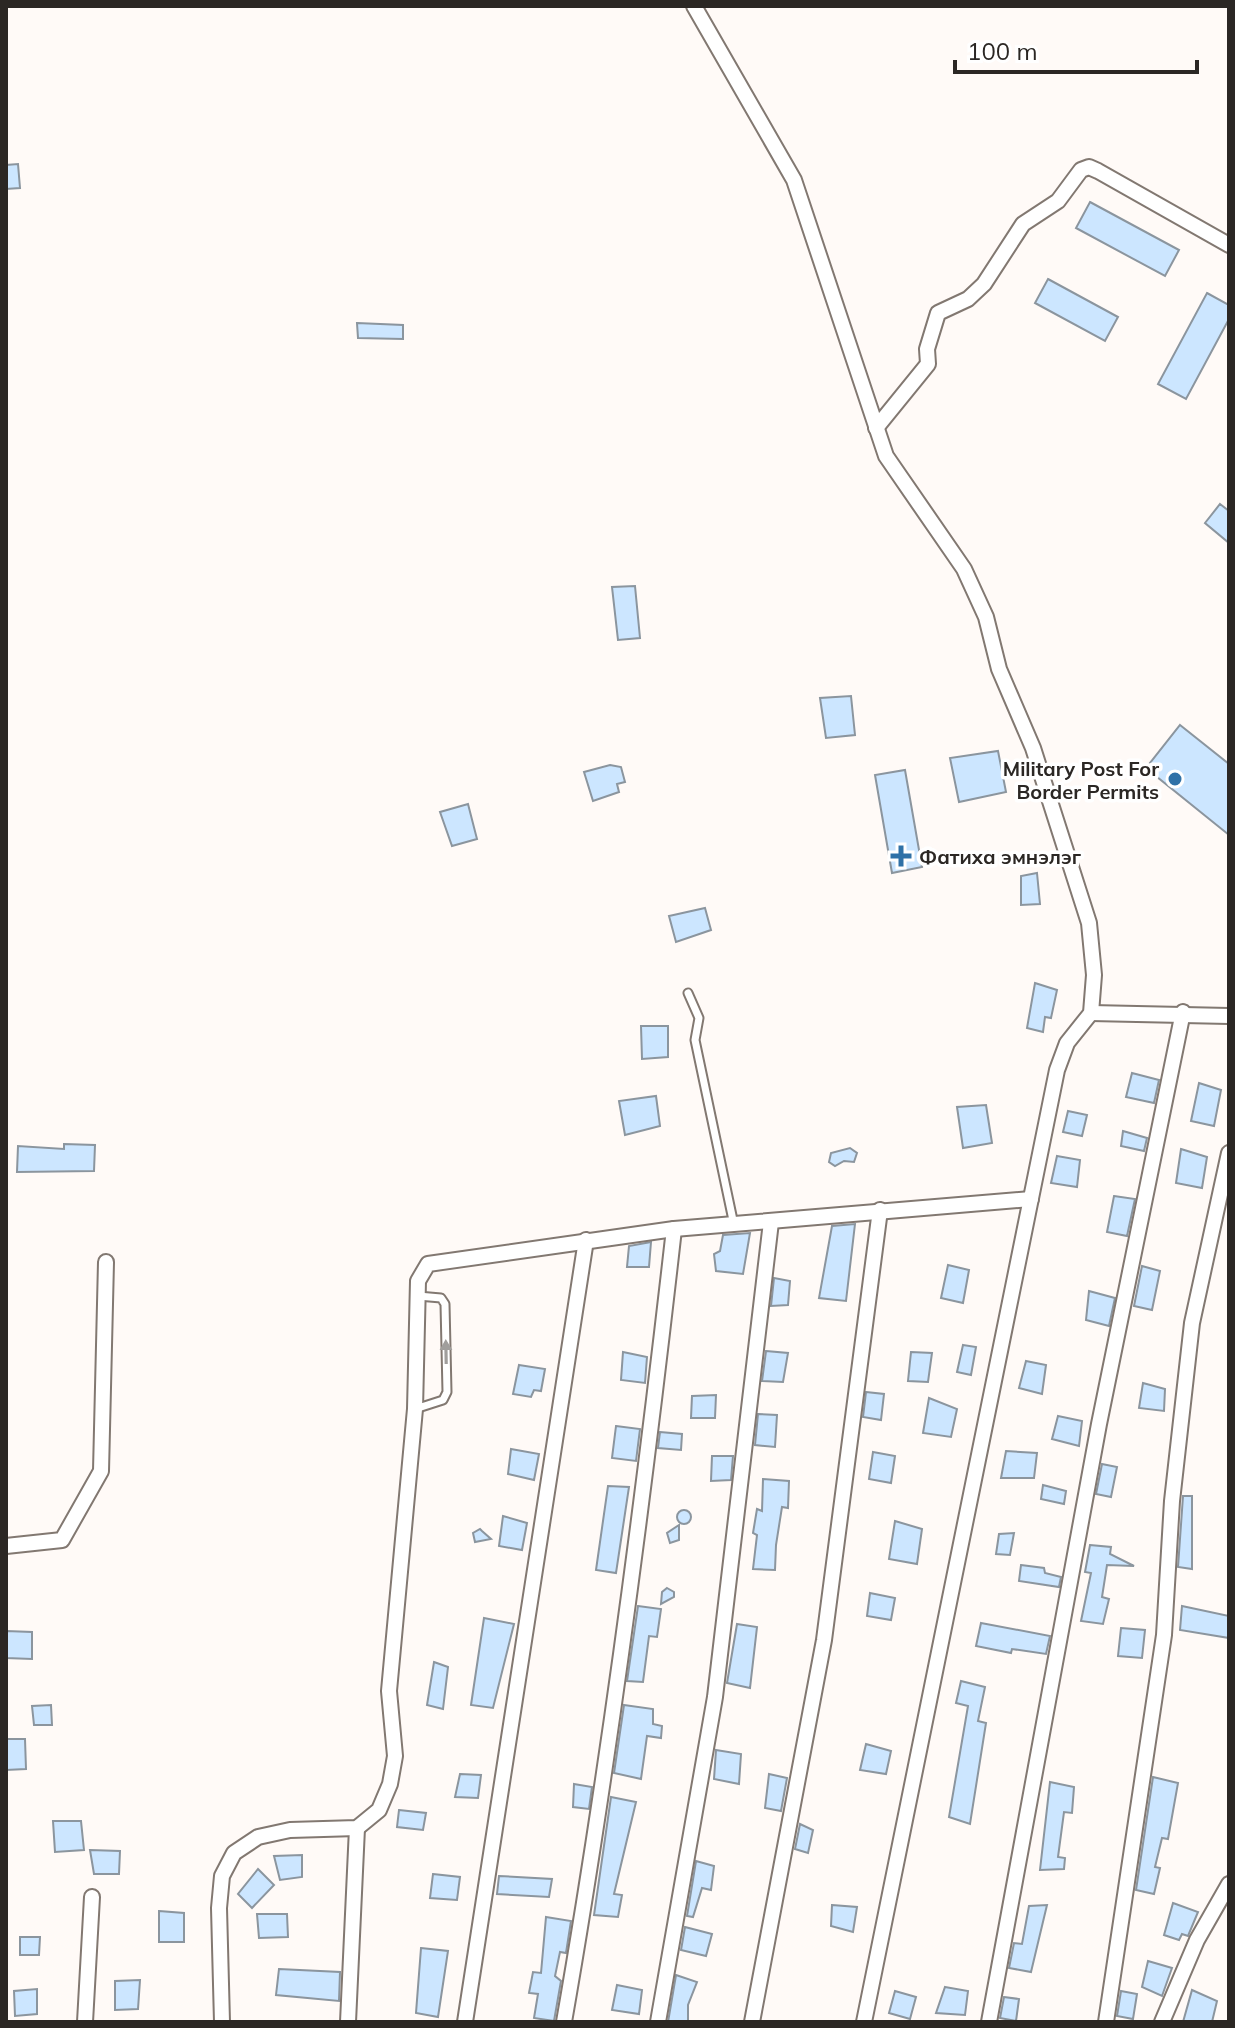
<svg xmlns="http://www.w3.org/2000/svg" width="1235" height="2028" viewBox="0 0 1235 2028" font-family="Mulish,sans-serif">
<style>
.building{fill:#cce6ff;stroke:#8b959e;stroke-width:2}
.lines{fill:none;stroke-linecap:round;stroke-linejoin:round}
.service-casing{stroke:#827871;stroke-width:11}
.minor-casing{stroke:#827871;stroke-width:18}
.service{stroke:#fff;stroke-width:7}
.minor{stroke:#fff;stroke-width:14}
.oneway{fill:#a09e9c}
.poi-dot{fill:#2f71a7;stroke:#fff;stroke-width:3}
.labels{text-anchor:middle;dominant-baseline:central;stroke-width:7;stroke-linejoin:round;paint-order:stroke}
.poi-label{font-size:20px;font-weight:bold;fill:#2b2724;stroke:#fff;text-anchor:end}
</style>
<rect width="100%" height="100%" fill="#fffaf7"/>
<g class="building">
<polygon points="18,164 20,188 6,189 6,165"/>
<polygon points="1090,202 1179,250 1165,276 1076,228"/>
<polygon points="1048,279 1118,317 1105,341 1035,303"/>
<polygon points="1207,293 1229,305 1229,319 1186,399 1158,384"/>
<polygon points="357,323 403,325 403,339 358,338"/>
<polygon points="1220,504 1229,511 1229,543 1205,523"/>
<polygon points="635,586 640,638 618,640 612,587"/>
<polygon points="851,696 855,735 826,738 820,698"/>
<polygon points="1180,725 1229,764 1229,835 1146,768"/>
<polygon points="998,751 1006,792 959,802 950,758"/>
<polygon points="610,765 621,767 625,782 617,784 619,792 593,801 584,772"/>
<polygon points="905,770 922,867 892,873 875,775"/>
<polygon points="468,804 477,839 452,846 440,812"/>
<polygon points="1037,873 1040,904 1021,905 1021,876"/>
<polygon points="705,908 711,930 676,942 669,916"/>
<polygon points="1035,983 1057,990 1051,1018 1045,1017 1043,1032 1027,1028"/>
<polygon points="641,1026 668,1026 668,1057 642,1059"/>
<polygon points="1132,1073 1159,1080 1154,1103 1126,1097"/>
<polygon points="1199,1083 1221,1090 1214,1126 1191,1121"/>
<polygon points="656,1096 660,1126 625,1135 619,1101"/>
<polygon points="986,1105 992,1143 963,1148 957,1107"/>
<polygon points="1068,1111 1087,1115 1082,1136 1063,1132"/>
<polygon points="1123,1131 1147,1138 1144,1151 1121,1146"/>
<polygon points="64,1144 95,1145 94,1171 17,1172 18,1146 64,1149"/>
<polygon points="850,1148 857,1153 854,1162 844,1161 835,1166 829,1162 831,1153"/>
<polygon points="1181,1149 1207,1157 1202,1188 1176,1183"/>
<polygon points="1057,1156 1080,1160 1077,1187 1051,1183"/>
<polygon points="1114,1196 1135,1199 1127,1236 1107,1232"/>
<polygon points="855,1224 846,1301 819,1298 832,1226"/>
<polygon points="750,1233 743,1274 716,1271 714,1254 720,1251 723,1235"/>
<polygon points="651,1242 649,1267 627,1267 629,1246"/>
<polygon points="948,1265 969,1270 963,1303 941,1298"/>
<polygon points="1142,1266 1160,1271 1152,1310 1134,1306"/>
<polygon points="774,1278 790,1281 788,1305 771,1306"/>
<polygon points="1089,1291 1115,1298 1109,1326 1086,1320"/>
<polygon points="963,1345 976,1347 971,1375 957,1372"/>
<polygon points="766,1351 788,1353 783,1382 762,1381"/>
<polygon points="623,1352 647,1357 645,1383 621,1380"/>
<polygon points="911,1352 932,1353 928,1382 908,1381"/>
<polygon points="1026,1361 1046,1365 1042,1394 1019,1388"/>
<polygon points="519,1365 545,1369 541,1391 534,1390 531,1397 513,1394"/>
<polygon points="1143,1383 1165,1389 1164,1411 1139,1408"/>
<polygon points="866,1392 884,1394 881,1420 863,1417"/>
<polygon points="716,1395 715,1418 691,1418 692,1396"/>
<polygon points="929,1398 957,1409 951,1437 923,1433"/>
<polygon points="758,1414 777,1415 775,1447 755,1445"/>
<polygon points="1058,1416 1082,1421 1079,1446 1052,1439"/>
<polygon points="616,1426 640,1429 636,1461 612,1458"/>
<polygon points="660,1432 682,1434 681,1450 658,1448"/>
<polygon points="511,1449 539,1454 534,1480 508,1474"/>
<polygon points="1006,1451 1037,1453 1034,1478 1001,1478"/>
<polygon points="873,1452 895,1456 891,1483 869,1479"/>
<polygon points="712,1456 733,1456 731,1480 711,1481"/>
<polygon points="1102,1464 1117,1467 1111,1497 1096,1494"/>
<polygon points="763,1479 789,1481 788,1508 782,1507 776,1545 775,1570 753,1569 757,1535 753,1533 757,1509 762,1511"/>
<polygon points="1043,1485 1066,1491 1064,1504 1041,1499"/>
<polygon points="608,1486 629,1487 616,1573 596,1570"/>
<polygon points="1183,1496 1192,1496 1192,1569 1178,1567"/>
<circle cx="684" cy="1517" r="7"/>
<polygon points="503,1516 527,1523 522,1550 499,1546"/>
<polygon points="895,1521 922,1529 917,1564 889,1559"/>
<polygon points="679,1525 679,1540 670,1543 667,1533"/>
<polygon points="480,1529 482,1531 491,1539 475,1542 473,1533"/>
<polygon points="1014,1533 1010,1555 996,1554 999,1534"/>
<polygon points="1090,1545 1111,1547 1110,1554 1134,1566 1107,1565 1102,1597 1109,1599 1103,1624 1081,1621 1091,1573 1085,1572"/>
<polygon points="1021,1565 1044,1568 1045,1573 1061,1577 1059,1587 1019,1581"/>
<polygon points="667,1588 674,1592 674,1597 661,1604 662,1592"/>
<polygon points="870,1593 895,1598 891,1620 867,1616"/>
<polygon points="638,1606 661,1609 657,1637 649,1636 643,1682 627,1681"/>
<polygon points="1182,1606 1229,1616 1229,1638 1180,1630"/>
<polygon points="484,1618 514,1624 493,1708 471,1705"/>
<polygon points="981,1623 1050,1636 1046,1654 1012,1649 1011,1653 976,1646"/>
<polygon points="737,1624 757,1627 750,1688 727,1683"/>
<polygon points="1121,1628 1145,1630 1142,1658 1118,1656"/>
<polygon points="6,1631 32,1632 32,1659 6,1658"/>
<polygon points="434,1662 448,1667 443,1709 427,1705"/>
<polygon points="961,1681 985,1687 978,1721 986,1723 970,1824 949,1817 968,1706 956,1703"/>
<polygon points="51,1705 52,1725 34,1725 32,1706"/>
<polygon points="624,1705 653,1709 653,1724 662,1726 661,1738 647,1736 641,1779 614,1773"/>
<polygon points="6,1739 25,1739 26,1769 6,1770"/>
<polygon points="866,1744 891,1751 886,1774 860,1770"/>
<polygon points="716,1750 741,1754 739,1784 714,1779"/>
<polygon points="460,1774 481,1775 478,1798 455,1797"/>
<polygon points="769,1774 787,1778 781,1811 765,1808"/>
<polygon points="1153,1777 1178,1783 1168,1839 1162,1838 1155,1867 1160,1868 1154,1894 1136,1890"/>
<polygon points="1050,1782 1074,1787 1072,1813 1064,1812 1058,1857 1065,1858 1064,1869 1040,1870"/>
<polygon points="574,1784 592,1787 589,1809 573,1807"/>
<polygon points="611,1797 636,1802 614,1894 622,1895 618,1917 594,1915"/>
<polygon points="399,1810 426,1813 423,1830 397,1827"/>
<polygon points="53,1821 81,1821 84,1850 55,1852"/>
<polygon points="800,1824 813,1830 808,1853 795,1849"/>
<polygon points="90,1850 120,1851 119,1874 94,1874"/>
<polygon points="302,1855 302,1877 280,1880 274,1856"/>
<polygon points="696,1861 714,1866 711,1890 702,1888 693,1917 687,1916"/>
<polygon points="258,1869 274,1885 252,1908 238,1894"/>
<polygon points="433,1874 460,1877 457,1900 430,1898"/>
<polygon points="499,1876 552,1879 549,1897 497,1894"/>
<polygon points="1173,1903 1198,1912 1188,1936 1182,1934 1179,1940 1164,1935"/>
<polygon points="832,1905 857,1907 853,1932 831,1926"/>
<polygon points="1047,1905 1031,1972 1009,1968 1014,1943 1022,1944 1029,1906"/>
<polygon points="159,1911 184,1913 184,1942 159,1942"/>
<polygon points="257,1914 287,1914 288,1937 259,1938"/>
<polygon points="546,1917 571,1921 566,1953 560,1952 555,1976 561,1981 554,2021 534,2018 538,1994 529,1993 533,1972 541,1973"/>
<polygon points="685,1927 712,1934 706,1956 681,1950"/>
<polygon points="20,1937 40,1937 39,1955 20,1955"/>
<polygon points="421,1948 448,1951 438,2017 416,2013"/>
<polygon points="1148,1961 1172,1968 1162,1996 1142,1987"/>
<polygon points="279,1969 340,1972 339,2001 276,1995"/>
<polygon points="676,1975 697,1982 688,2005 688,2022 668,2022"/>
<polygon points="140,1980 138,2009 115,2010 115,1981"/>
<polygon points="617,1985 642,1990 639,2014 612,2010"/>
<polygon points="945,1987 968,1991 965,2015 936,2013"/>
<polygon points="37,1989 37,2014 15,2016 14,1991"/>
<polygon points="1192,1990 1217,2001 1212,2022 1183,2022"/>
<polygon points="895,1991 916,1997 910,2019 889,2013"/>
<polygon points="1121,1991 1137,1994 1133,2019 1117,2016"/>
<polygon points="1004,1997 1019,1999 1016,2021 1000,2018"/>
</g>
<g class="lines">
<g class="service-casing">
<g id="service">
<polyline points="688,993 699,1018 695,1040 734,1225"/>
<polyline points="415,1409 443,1400 447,1392 445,1304 441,1298 418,1296"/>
</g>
</g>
<g class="minor-casing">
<g id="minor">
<polyline points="694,6 794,180 886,456 964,569 986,617 999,669 1033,748 1089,923 1094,975 1091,1013 1067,1043 1057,1070 864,2022"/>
<polyline points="876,428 928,364 927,349 938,313 968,299 984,284 1023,224 1058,201 1081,170 1089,167 1098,171 1229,245"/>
<polyline points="1091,1013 1229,1016"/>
<polyline points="6,1546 62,1540 101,1471 106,1262"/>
<polyline points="85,2022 92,1897"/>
<polyline points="222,2022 219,1908 222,1876 234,1853 258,1837 290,1830 357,1828 379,1810 390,1784 395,1756 389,1691 415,1409 418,1281 428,1264 674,1229 1031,1199"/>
<polyline points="348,2022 357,1828"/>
<polyline points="465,2022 586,1240"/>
<path d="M564 2022C610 1759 644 1495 674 1229"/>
<polyline points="658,2022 715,1697 771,1222"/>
<polyline points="752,2022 824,1640 880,1210"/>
<polyline points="989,2022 1099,1424 1183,1012"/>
<polyline points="1106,2022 1164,1635 1172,1501 1192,1323 1229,1153"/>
<polyline points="1162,2022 1197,1940 1229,1884"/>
</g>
</g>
<use href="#service" class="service"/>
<use href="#minor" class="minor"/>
</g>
<defs><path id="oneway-solid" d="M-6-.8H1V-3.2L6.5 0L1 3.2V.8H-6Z" transform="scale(2)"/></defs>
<use class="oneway" href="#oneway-solid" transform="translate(446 1352) rotate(-91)"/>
<g class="poi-dot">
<circle cx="1175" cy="779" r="8"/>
<path d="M897 844h8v8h8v8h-8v8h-8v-8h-8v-8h8z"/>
</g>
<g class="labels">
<g class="poi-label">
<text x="1159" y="768">Military Post For<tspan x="1159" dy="23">Border Permits</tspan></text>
<text x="919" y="856" text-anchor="start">Фатиха эмнэлэг</text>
</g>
</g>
<rect width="1235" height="2028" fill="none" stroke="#2b2724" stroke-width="16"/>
<path d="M955 60v12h242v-12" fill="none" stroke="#2b2724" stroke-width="4"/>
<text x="967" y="60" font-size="24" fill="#2b2724" stroke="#ffffff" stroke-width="6" paint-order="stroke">100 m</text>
</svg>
